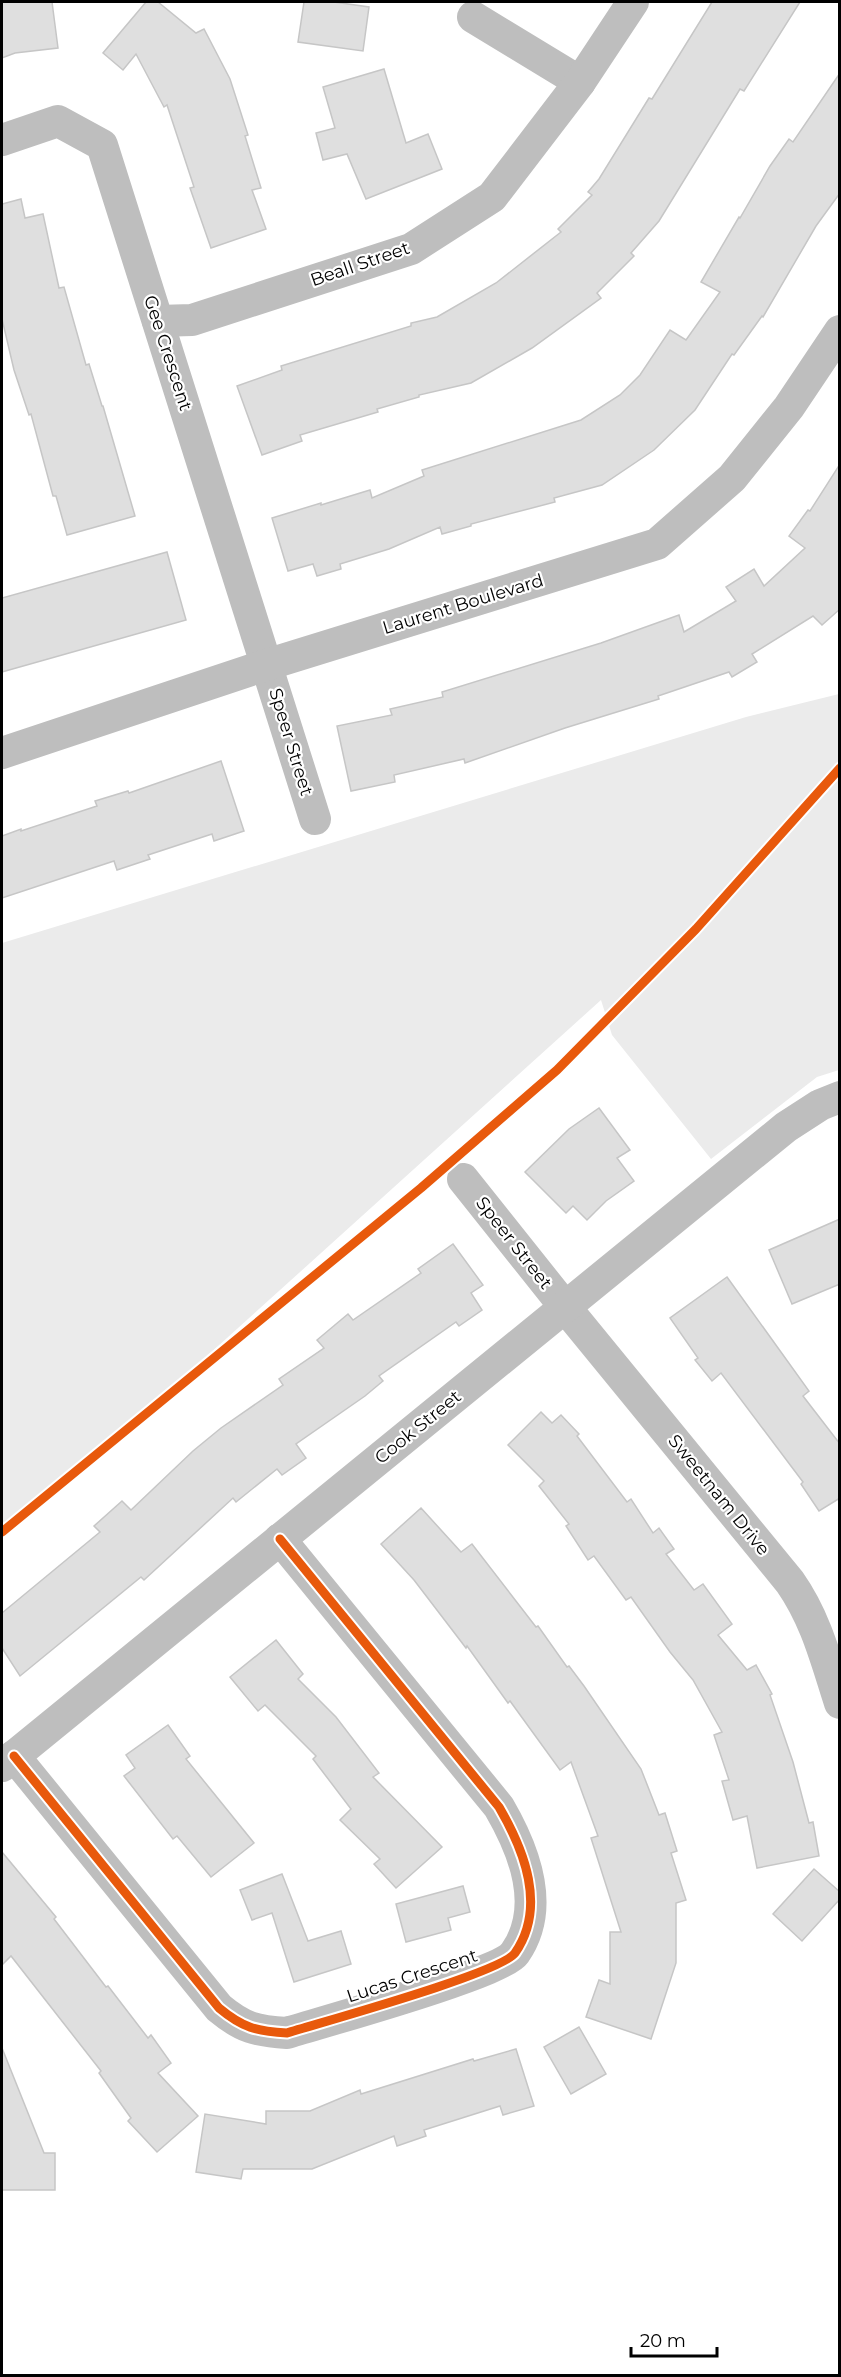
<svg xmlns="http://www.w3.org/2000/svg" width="841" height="2377" viewBox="0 0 841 2377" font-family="Montserrat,sans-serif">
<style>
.green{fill:#ebebeb}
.building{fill:#dfdfdf;stroke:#c6c6c6;stroke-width:1.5}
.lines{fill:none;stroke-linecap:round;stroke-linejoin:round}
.minor{stroke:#bebebe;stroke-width:32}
.cycleway-casing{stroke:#fff;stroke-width:13}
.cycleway{stroke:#e8590c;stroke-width:9}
.labels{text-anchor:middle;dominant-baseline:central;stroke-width:4.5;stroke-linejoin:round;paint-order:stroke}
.street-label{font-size:18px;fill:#000;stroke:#fff}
</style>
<rect width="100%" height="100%" fill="#fff"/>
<polygon class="green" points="839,694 839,1070 817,1077 711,1159 612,1035 601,1000 175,1385 2,1525 2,943 746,717"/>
<g class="building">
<polygon points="2,2 52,2 58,48 15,53 2,58"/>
<polygon points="146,2 158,2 196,33 204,29 230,79 248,135 245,136 261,188 252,190 266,229 211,248 190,188 194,187 167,105 164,107 136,54 123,70 103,53"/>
<polygon points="304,2 334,2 369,7 363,51 298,42"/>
<polygon points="712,2 800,2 744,91 740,89 659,221 631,253 634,256 597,293 601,298 532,348 471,383 419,395 419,397 377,409 378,412 300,435 302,441 262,455 237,386 282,370 281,366 411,326 411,323 437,317 496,283 561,232 558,229 592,195 588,192 599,179 649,98 652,99"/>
<polygon points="384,69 406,143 428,134 442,169 366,199 347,154 323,160 316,133 335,128 323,87"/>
<polygon points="840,73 840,193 816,226 763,317 762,316 734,355 732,354 695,410 654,450 602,485 554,498 555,502 471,524 471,526 442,534 440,527 389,549 340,564 341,569 317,576 313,564 288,571 272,518 321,503 321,505 370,490 372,498 424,476 422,470 581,420 620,395 640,375 670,330 686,340 720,292 701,282 739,217 740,218 770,166 789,139 793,142"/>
<polygon points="21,199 25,218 43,214 59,288 64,287 86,365 89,364 102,406 103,406 135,516 67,535 56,496 53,496 31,414 29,415 14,370 2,319 2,204"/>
<polygon points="840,464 840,609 822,625 813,616 752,654 757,662 732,677 729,672 658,696 659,699 565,728 465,763 464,759 394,775 395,782 351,791 337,726 392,715 390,709 443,697 442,692 601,643 679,615 684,632 736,601 726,587 754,569 764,586 805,548 789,536 808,510 810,511"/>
<polygon points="167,552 186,620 2,672 2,598"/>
<polygon points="221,761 244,831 214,841 212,834 148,855 150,859 117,870 114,861 2,898 2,836 21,829 21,831 97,806 95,801 128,791 129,793"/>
<polygon points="599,1108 630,1150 617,1158 634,1181 606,1201 587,1220 573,1206 566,1213 525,1172 569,1129"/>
<polygon points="840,1219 840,1284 792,1304 769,1250"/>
<polygon points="453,1244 483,1285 471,1293 482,1310 459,1326 456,1322 379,1376 383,1381 365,1396 296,1444 306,1458 282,1475 277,1469 236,1502 233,1498 144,1580 141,1577 20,1676 2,1648 2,1613 100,1532 94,1526 122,1501 131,1510 193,1451 221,1428 283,1385 279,1379 324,1348 317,1340 348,1314 353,1320 421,1273 418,1269"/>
<polygon points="727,1277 809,1391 803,1396 840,1444 840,1498 819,1511 801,1484 803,1482 721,1373 712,1381 695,1360 698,1358 670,1318"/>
<polygon points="541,1412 552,1423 561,1415 579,1434 577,1436 627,1502 631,1499 653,1533 659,1528 674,1549 666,1554 694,1590 703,1584 732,1624 718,1635 747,1670 756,1665 772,1694 770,1695 793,1762 809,1823 813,1822 819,1856 757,1868 747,1816 733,1820 722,1781 729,1780 714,1735 722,1732 693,1680 670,1652 631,1597 626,1600 594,1556 588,1560 566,1526 569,1524 539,1486 544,1481 508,1445"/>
<polygon points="421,1508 461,1552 472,1544 536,1627 538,1626 567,1667 569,1666 584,1686 641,1769 659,1815 665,1813 677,1851 671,1853 686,1900 676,1903 676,1963 651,2039 586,2017 599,1980 610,1984 610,1932 621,1932 591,1838 598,1836 571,1762 560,1770 510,1701 508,1703 467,1646 466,1648 414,1580 381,1544"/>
<polygon points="276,1640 303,1674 298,1679 336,1717 379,1773 373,1777 442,1847 396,1888 374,1864 380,1859 340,1820 351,1809 313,1759 316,1756 265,1705 258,1711 230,1677"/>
<polygon points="168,1725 190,1756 186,1759 254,1843 211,1877 177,1836 173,1839 124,1776 135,1768 126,1755"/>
<polygon points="2,1852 56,1917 54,1919 106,1987 108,1986 148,2038 151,2035 171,2063 158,2073 198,2116 157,2152 128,2121 131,2118 99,2073 101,2071 11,1956 2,1965"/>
<polygon points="814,1869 840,1892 840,1899 802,1941 773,1914"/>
<polygon points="282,1874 308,1941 341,1931 351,1964 294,1982 272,1913 252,1920 240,1890"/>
<polygon points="463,1886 470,1912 448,1918 451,1930 406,1942 396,1904"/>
<polygon points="579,2027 606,2074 571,2094 544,2047"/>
<polygon points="2,2048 44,2153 55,2153 55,2190 2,2190"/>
<polygon points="516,2049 534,2106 503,2115 500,2106 424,2130 426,2136 397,2146 394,2136 312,2169 243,2169 241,2179 196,2172 205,2114 266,2124 266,2111 310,2111 360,2090 361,2094 473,2059 474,2061"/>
</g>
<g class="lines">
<g class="minor">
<polyline points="473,17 580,82"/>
<polyline points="2,140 58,121 102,145 315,819"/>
<polyline points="158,321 192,320 411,249 492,197 580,82 633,2"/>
<polyline points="2,753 266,665 657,544 732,478 789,407 840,331"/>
<path d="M463 1179 565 1307 790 1582C816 1619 826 1660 840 1703"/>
<path d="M14 1756 219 2008C243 2028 256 2031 287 2033 322 2022 501 1973 515 1953 547 1907 524 1850 499 1807L280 1539"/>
<polyline points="2,1766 786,1127 820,1105 840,1097"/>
</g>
<g class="cycleway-casing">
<g id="cycleway">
<polyline points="2,1532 421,1188 557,1070 696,929 840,768"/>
<path d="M14 1756 219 2008C243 2028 256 2031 287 2033 322 2022 501 1973 515 1953 547 1907 524 1850 499 1807L280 1539"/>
</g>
</g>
<use href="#cycleway" class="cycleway"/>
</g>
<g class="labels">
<g class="street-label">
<text transform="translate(360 264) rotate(-19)">Beall Street</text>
<text transform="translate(168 353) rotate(72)">Gee Crescent</text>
<text transform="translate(463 604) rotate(-17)">Laurent Boulevard</text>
<text transform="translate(291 742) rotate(73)">Speer Street</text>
<text transform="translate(514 1243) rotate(52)">Speer Street</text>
<text transform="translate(418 1427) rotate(-39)">Cook Street</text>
<text transform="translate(719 1495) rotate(51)">Sweetnam Drive</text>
<text transform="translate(412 1976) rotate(-18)">Lucas Crescent</text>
</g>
</g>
<rect width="841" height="2377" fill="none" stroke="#000000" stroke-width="6"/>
<path d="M631 2347v9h86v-9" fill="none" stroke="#000000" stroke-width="3"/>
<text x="640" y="2347" font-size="18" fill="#000000" stroke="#ffffff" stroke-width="4.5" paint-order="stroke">20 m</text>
</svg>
